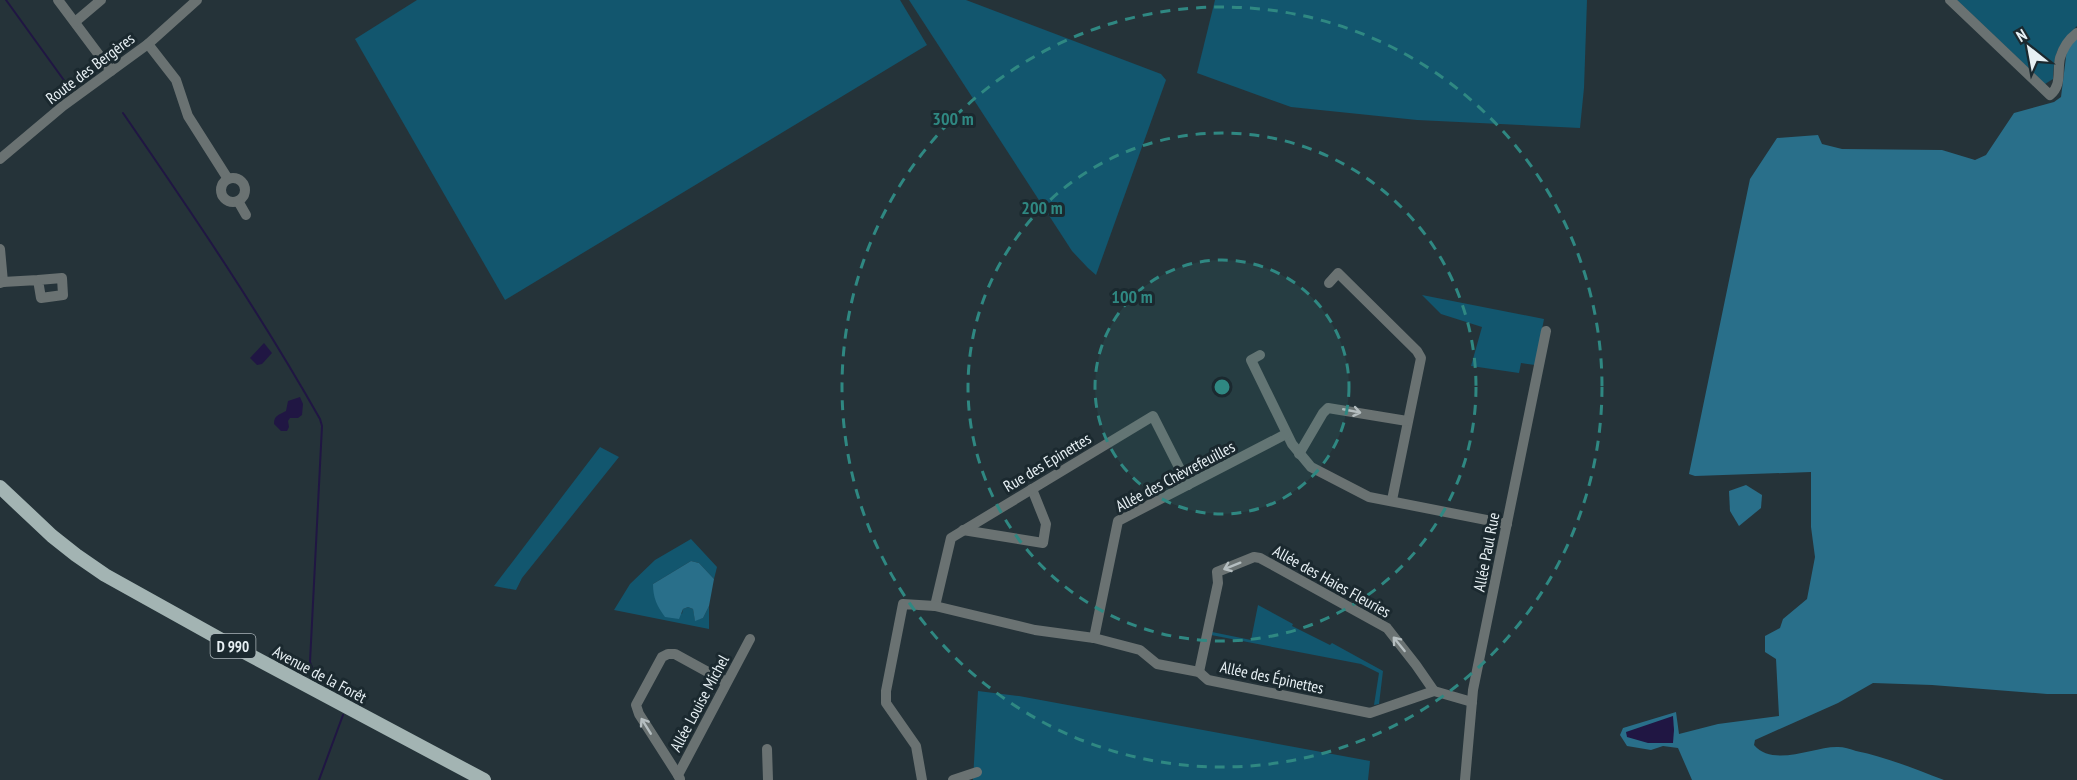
<svg xmlns="http://www.w3.org/2000/svg" width="2077" height="780" viewBox="0 0 2077 780" font-family="'PT Sans Narrow',sans-serif">
<style>
.green{fill:#12566e}
.forest{fill:#296f8a}
.water{fill:#201643}
.lines{fill:none;stroke-linecap:round;stroke-linejoin:round}
.stream{stroke:#201643;stroke-width:2}
.minor{stroke:#6a7272;stroke-width:10}
.major{stroke:#a3b4b3;stroke-width:14}
.oneway{stroke:#b5bec0}
.ring{fill:none;stroke:#2f8882;stroke-width:3;stroke-dasharray:10 8}
.labels{text-anchor:middle;dominant-baseline:central;stroke-width:6;stroke-linejoin:round;paint-order:stroke}
.shield{fill:#1b292f;stroke:#aab4b9;stroke-width:1.5}
.shield-label{font-size:15px;font-weight:bold;fill:#e7f0f4}
.street-label{font-size:16px;fill:#e7f0f4;stroke:#1b292f}
.centre{fill:#2f8882;stroke:#1b292f;stroke-width:3}
.ring-label{font-size:18px;text-anchor:middle;font-weight:bold;fill:#2f8882;stroke:#1b292f;stroke-width:6;stroke-linejoin:round;paint-order:stroke}
</style>
<rect width="100%" height="100%" fill="#253339"/>
<g class="green">
<polygon points="417,0 900,0 927,45 505,300 355,39"/>
<polygon points="909,0 966,0 1161,74 1166,80 1096,275 1088,268 1072,251"/>
<polygon points="1215,0 1587,0 1584,88 1580,128 1417,120 1291,107 1197,73"/>
<path d="M1957 0H2077V26C2058 45 2054 52 2053 79L2045 84Z"/>
<polygon points="1422,295 1544,319 1535,365 1521,363 1519,373 1471,366 1482,327 1441,314"/>
<polygon points="600,447 619,457 522,578 516,590 494,586"/>
<polygon points="691,539 717,567 714,579 699,563 691,561 653,584 682,614 683,609 688,607 693,609 695,620 703,618 709,606 709,629 614,610 630,584 655,560"/>
<polygon points="1258,605 1293,624 1292,626 1330,645 1332,643 1383,671 1379,704 1374,705 1379,673 1361,664 1211,635 1212,632 1251,640"/>
<polygon points="978,691 1019,696 1370,761 1368,780 973,780"/>
</g>
<g class="forest">
<path d="M2077 38V694H2047L1932 685 1873 683 1838 703 1755 740 1754 745C1774 768 1815 746 1838 747 1844 747 1850 749 1856 751 1886 757 1915 769 1944 780H1692L1678 748 1663 746 1651 750 1627 746 1620 735 1623 728 1676 712 1679 734 1718 724 1779 716 1776 659 1765 652V636L1780 628 1783 619 1807 599 1815 557 1811 527V472L1695 476 1689 474 1750 179 1777 138 1818 135 1822 144 1842 149 1942 150 1975 160 1986 155 2014 113 2054 102 2061 97 2067 49Z"/>
<polygon points="1746,485 1762,495 1761,508 1739,526 1730,511 1729,491"/>
<path d="M691 561 699 563 714 579 709 606 703 618 695 621 693 609 688 607 683 609 679 619 665 617C657 606 653 598 653 584Z"/>
</g>
<g class="water">
<polygon points="264,343 272,353 262,364 257,365 250,358"/>
<path d="M300 397 303 404 302 415 298 418H290L288 421 289 427 287 431H281L274 424C274 415 279 415 286 411L288 401Z"/>
<polygon points="1673,716 1674,730 1673,743 1648,743 1627,737 1626,732"/>
</g>
<g class="lines">
<g class="stream">
<polyline points="6,0 71,90"/>
<path d="M123 113C192 213 260 313 320 419L322 426 310 662 316 677 332 687"/>
<polyline points="319,780 343,715"/>
</g>
<g class="minor">
<polyline points="58,0 111,71"/>
<path d="M1950 0 2050 95C2062 86 2057 71 2060 58 2063 48 2069 39 2077 33"/>
<polyline points="75,22 101,0"/>
<polyline points="148,44 176,80 188,116 228,179"/>
<polyline points="0,159 63,106 148,44 197,0"/>
<circle cx="233" cy="190" r="12"/>
<polyline points="238,201 246,215"/>
<polyline points="0,249 3,282 0,283"/>
<polyline points="3,282 38,280 41,298 63,295 62,278 38,280"/>
<polyline points="1329,283 1338,273 1417,351 1421,358 1392,500"/>
<polyline points="1260,355 1251,360 1292,444 1311,467 1369,497 1507,524"/>
<polyline points="1299,454 1323,413 1328,408 1407,421"/>
<polyline points="963,530 1043,543 1046,524 1032,489"/>
<polyline points="935,606 951,538 1153,416 1188,485"/>
<polyline points="1094,638 1118,521 1286,434"/>
<polyline points="1199,672 1218,583 1217,572 1254,557 1260,558 1387,628 1416,665 1434,691"/>
<polyline points="767,749 768,780"/>
<polyline points="678,775 639,714 636,705 662,657 668,654 675,654 726,682"/>
<polyline points="680,779 678,775 750,639"/>
<polyline points="922,780 916,746 886,703 886,691 903,604 935,606 1035,630 1094,638 1140,650 1157,664 1199,672 1208,680 1370,713 1434,691 1472,702"/>
<polyline points="953,780 977,772"/>
<polyline points="1465,780 1473,690 1546,331"/>
</g>
<polyline class="major" points="0,487 52,536 76,555 105,575 229,644 484,780"/>
</g>
<defs><path id="oneway-shaft" d="M-6 0H5M1.5-3L5.5 0L1.5 3" fill="none" stroke-width="1.6" stroke-linecap="round" stroke-linejoin="round" transform="scale(1.5)"/></defs>
<g class="oneway">
<use href="#oneway-shaft" transform="translate(1352 411) rotate(11)"/>
<use href="#oneway-shaft" transform="translate(1232 566) rotate(158)"/>
<use href="#oneway-shaft" transform="translate(1399 644) rotate(-129)"/>
<use href="#oneway-shaft" transform="translate(646 726) rotate(-122)"/>
</g>
<circle cx="1222" cy="387" r="127" fill="#2f8882" fill-opacity=".12"/>
<g class="ring">
<circle cx="1222" cy="387" r="127"/>
<circle cx="1222" cy="387" r="254"/>
<circle cx="1222" cy="387" r="380"/>
</g>
<g class="labels">
<rect class="shield" x="210.5" y="634" width="45" height="24" rx="4.5"/>
<g class="shield-label">
<text x="233" y="646">D 990</text>
</g>
<g class="street-label">
<text transform="translate(90 68) rotate(-37)">Route des Bergères</text>
<text transform="translate(1047 462) rotate(-31)">Rue des Epinettes</text>
<text transform="translate(1175 476) rotate(-28)">Allée des Chèvrefeuilles</text>
<text transform="translate(1486 552) rotate(-79)">Allée Paul Rue</text>
<text transform="translate(1332 581) rotate(29)">Allée des Haies Fleuries</text>
<text transform="translate(320 674) rotate(28)">Avenue de la Forêt</text>
<text transform="translate(1272 677) rotate(12)">Allée des Épinettes</text>
<text transform="translate(699 703) rotate(-62)">Allée Louise Michel</text>
</g>
</g>
<circle cx="1222" cy="387" r="9" class="centre"/>
<g class="ring-label">
<text x="953" y="125">300 m</text>
<text x="1042" y="214">200 m</text>
<text x="1132" y="303">100 m</text>
</g>
<g transform="translate(2029 48) rotate(329)" stroke="#1b292f" stroke-width="4.5" paint-order="stroke">
<path d="M0-4.5L10 22L0 15L-10 22Z" fill="#e7f0f4"/>
<text y="-9" font-size="16" font-weight="bold" text-anchor="middle" fill="#e7f0f4">N</text>
</g>
</svg>
